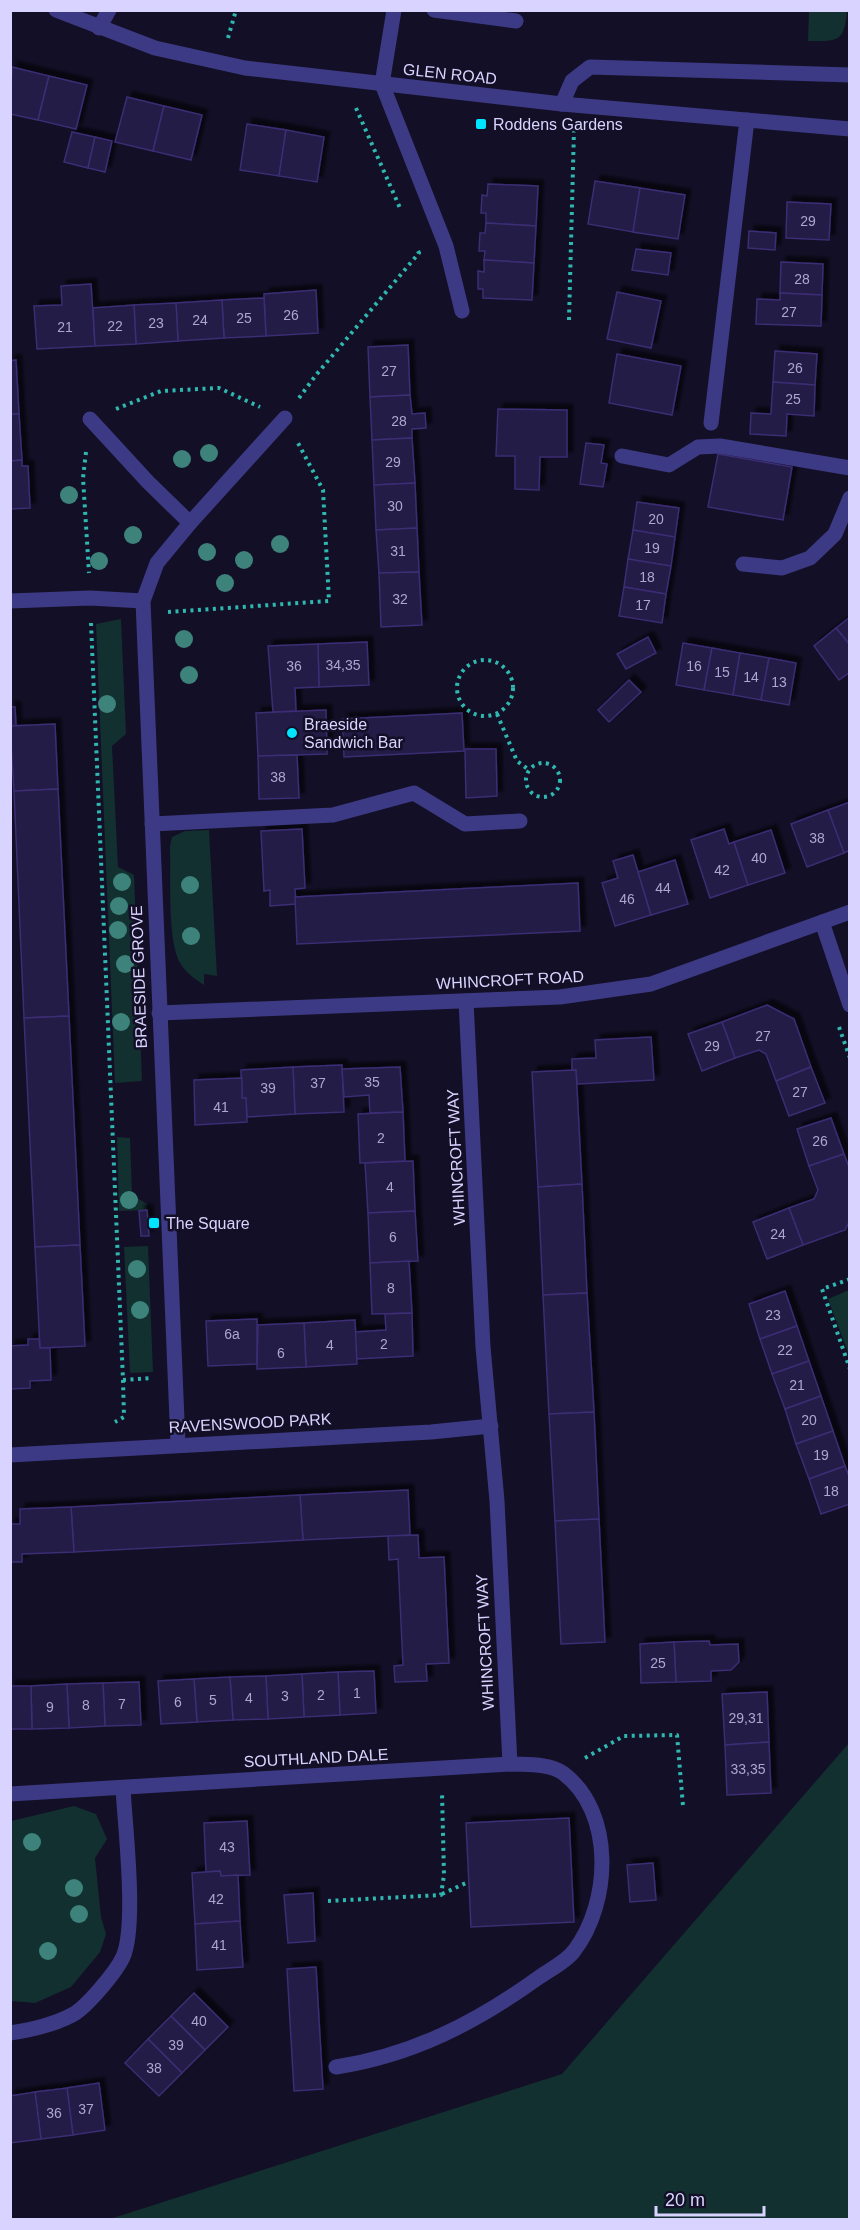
<svg xmlns="http://www.w3.org/2000/svg" width="860" height="2230" viewBox="0 0 860 2230" font-family="Arial,sans-serif">
<style>
.green{fill:#12302f}
.building{fill:#241b47;stroke:#3b2d73;stroke-width:1.5;filter:url(#shadow)}
.lines{fill:none;stroke-linecap:round;stroke-linejoin:round}
.path{stroke:#2fb8b0;stroke-width:4;stroke-dasharray:3 4.5;stroke-linecap:butt}
.minor{stroke:#3d3a85;stroke-width:15}
.tree{fill:#3d827b}
.poi-dot{fill:#00e5ff;stroke:#130f26;stroke-width:2}
.labels{text-anchor:middle;dominant-baseline:central;stroke-width:5;stroke-linejoin:round;paint-order:stroke}
.number-label{font-size:14px;fill:#aca6d1}
.street-label{font-size:16px;fill:#d9d4ff;stroke:#130f26}
.poi-label{font-size:16px;fill:#d9d4ff;stroke:#130f26;text-anchor:start}
</style>
<defs>
<filter id="shadow"><feDropShadow dx="5.5" dy="-5.5" stdDeviation="1.5" flood-color="#0009"/></filter>
</defs>
<rect width="100%" height="100%" fill="#130f26"/>
<g class="green">
<path d="M809 11H847C844 43 838 41 808 41Z"/>
<polygon points="121,619 126,734 112,746 118,867 134,875 142,1081 115,1083 96,624"/>
<path d="M209 830 217 976 204 974V985C195 979 186 973 180 963 167 940 171 875 170 846L172 837 185 831Z"/>
<polygon points="117,1137 130,1138 132,1195 147,1204 147,1210 119,1211"/>
<polygon points="148,1246 153,1372 130,1373 124,1247"/>
<polygon points="849,1290 849,1355 828,1299"/>
<polygon points="849,1743 849,2219 110,2219 562,2074"/>
<polygon points="74,1806 96,1814 107,1839 95,1858 101,1917 106,1934 100,1952 71,1987 35,2003 11,2001 11,1821"/>
</g>
<g class="building">
<polygon points="12,67 49,76 38,120 10,114"/>
<polygon points="49,76 87,85 76,129 38,120"/>
<polygon points="127,97 164,106 153,151 115,142"/>
<polygon points="164,106 202,115 191,160 153,151"/>
<polygon points="247,124 286,130 279,176 240,170"/>
<polygon points="286,130 324,137 317,182 279,176"/>
<polygon points="72,132 95,137 88,168 64,162"/>
<polygon points="95,137 112,141 105,172 88,168"/>
<polygon points="595,181 640,188 633,232 588,224"/>
<polygon points="488,184 538,186 536,226 486,223 486,213 481,213 482,195 487,196"/>
<polygon points="640,188 685,195 678,239 633,232"/>
<polygon points="787,202 831,204 829,240 786,238"/>
<polygon points="486,223 536,226 534,263 484,260 485,251 479,251 480,233 485,233"/>
<polygon points="749,231 776,233 775,250 748,248"/>
<polygon points="636,249 671,253 668,275 632,270"/>
<polygon points="484,260 534,263 532,300 483,298 483,289 478,289 478,271 484,272"/>
<polygon points="781,262 823,264 822,295 780,293"/>
<polygon points="91,284 95,346 37,349 34,306 62,305 61,286"/>
<polygon points="316,290 318,333 266,336 264,294"/>
<polygon points="617,292 661,301 651,348 607,339"/>
<polygon points="780,293 822,295 821,326 756,324 757,299 780,300"/>
<polygon points="264,298 266,336 224,338 222,300"/>
<polygon points="222,300 224,338 178,341 176,303"/>
<polygon points="176,303 178,341 136,344 134,305"/>
<polygon points="134,305 136,344 95,346 93,308"/>
<polygon points="408,345 410,395 370,397 368,347"/>
<polygon points="775,351 817,354 815,385 773,382"/>
<polygon points="617,354 681,366 672,415 609,403"/>
<polygon points="16,360 19,414 10,414 10,361"/>
<polygon points="773,382 815,385 814,416 787,414 786,436 750,434 751,413 771,414"/>
<polygon points="410,395 412,414 425,413 426,428 412,429 412,438 372,440 370,397"/>
<polygon points="498,409 567,410 567,457 540,457 539,490 515,489 515,456 496,456"/>
<polygon points="10,414 19,414 22,460 10,461"/>
<polygon points="412,438 415,483 374,485 372,440"/>
<polygon points="586,443 604,445 601,463 607,464 603,487 580,484"/>
<polygon points="718,454 792,467 783,520 708,507"/>
<polygon points="22,460 22,466 28,466 30,508 10,509 10,461"/>
<polygon points="415,483 417,528 376,530 374,485"/>
<polygon points="637,502 679,508 675,537 633,530"/>
<polygon points="417,528 419,572 379,573 376,530"/>
<polygon points="633,530 675,537 671,566 628,559"/>
<polygon points="628,559 671,566 666,594 624,587"/>
<polygon points="419,572 422,625 381,627 379,573"/>
<polygon points="624,587 666,594 662,623 619,616"/>
<polygon points="850,617 850,645 836,628"/>
<polygon points="836,628 850,645 850,672 839,680 814,646"/>
<polygon points="648,637 656,653 626,669 617,654"/>
<polygon points="367,642 369,685 319,687 318,644"/>
<polygon points="683,643 712,648 704,690 676,685"/>
<polygon points="318,644 319,687 295,688 296,711 273,712 268,646"/>
<polygon points="712,648 740,653 733,695 704,690"/>
<polygon points="740,653 769,658 761,700 733,695"/>
<polygon points="769,658 796,663 789,705 761,700"/>
<polygon points="629,680 641,692 609,722 598,710"/>
<polygon points="10,707 15,707 16,726 10,726"/>
<polygon points="326,710 327,754 258,756 256,713"/>
<polygon points="462,713 464,751 344,757 342,719"/>
<polygon points="55,724 58,789 14,791 10,726"/>
<polygon points="465,749 496,749 497,796 466,798"/>
<polygon points="297,755 299,798 259,799 258,756"/>
<polygon points="58,789 69,1016 24,1018 14,791"/>
<polygon points="850,802 850,850 844,853 828,810"/>
<polygon points="828,810 844,853 807,867 791,824"/>
<polygon points="302,829 305,888 295,889 296,904 270,906 270,890 264,891 261,831"/>
<polygon points="724,829 729,844 734,842 748,885 710,898 691,840"/>
<polygon points="771,830 785,873 748,885 734,842"/>
<polygon points="633,855 651,915 615,926 602,883 618,878 613,861"/>
<polygon points="675,860 688,904 651,915 638,872"/>
<polygon points="578,883 580,931 297,944 295,897"/>
<polygon points="767,1005 794,1019 811,1067 776,1081 766,1054 759,1050 735,1058 722,1022"/>
<polygon points="69,1016 80,1245 35,1247 24,1018"/>
<polygon points="722,1022 735,1058 702,1071 688,1034"/>
<polygon points="651,1037 654,1080 577,1084 576,1070 572,1070 572,1059 596,1058 595,1040"/>
<polygon points="342,1065 344,1112 295,1114 293,1067"/>
<polygon points="293,1067 295,1114 247,1117 246,1098 242,1098 241,1070"/>
<polygon points="400,1067 403,1112 370,1113 369,1095 344,1097 342,1069"/>
<polygon points="811,1067 825,1103 789,1116 776,1081"/>
<polygon points="576,1070 582,1184 538,1187 532,1072"/>
<polygon points="242,1078 242,1098 246,1098 247,1122 195,1125 194,1080"/>
<polygon points="403,1112 405,1161 360,1163 358,1114"/>
<polygon points="831,1118 844,1154 809,1166 797,1129"/>
<polygon points="844,1154 850,1170 850,1220 845,1230 803,1245 789,1208 814,1199 818,1190 809,1166"/>
<polygon points="413,1161 415,1211 368,1213 365,1163"/>
<polygon points="582,1184 587,1293 543,1295 538,1187"/>
<polygon points="789,1208 803,1245 767,1259 753,1222"/>
<polygon points="147,1210 149,1236 141,1236 139,1211"/>
<polygon points="415,1211 418,1261 370,1263 368,1213"/>
<polygon points="80,1245 85,1346 40,1348 35,1247"/>
<polygon points="409,1261 412,1313 372,1314 370,1263"/>
<polygon points="785,1291 797,1326 760,1339 749,1304"/>
<polygon points="587,1293 594,1412 549,1414 543,1295"/>
<polygon points="412,1313 413,1356 356,1359 355,1332 386,1330 385,1314"/>
<polygon points="257,1319 257,1364 208,1366 206,1321"/>
<polygon points="355,1320 357,1364 306,1367 304,1323"/>
<polygon points="304,1323 306,1367 257,1369 258,1325"/>
<polygon points="797,1326 809,1361 772,1374 760,1339"/>
<polygon points="28,1339 39,1339 40,1348 50,1348 51,1380 30,1381 30,1388 10,1389 10,1346 28,1345"/>
<polygon points="809,1361 821,1396 785,1409 772,1374"/>
<polygon points="821,1396 833,1431 796,1444 785,1409"/>
<polygon points="594,1412 599,1519 555,1521 549,1414"/>
<polygon points="833,1431 845,1466 809,1479 796,1444"/>
<polygon points="845,1466 850,1479 850,1504 821,1514 809,1479"/>
<polygon points="408,1490 410,1535 303,1540 300,1495"/>
<polygon points="300,1495 303,1540 74,1552 71,1507"/>
<polygon points="71,1507 74,1552 22,1554 22,1562 10,1562 10,1524 20,1524 20,1509"/>
<polygon points="599,1519 605,1642 561,1644 555,1521"/>
<polygon points="418,1535 419,1558 444,1557 449,1663 426,1664 427,1681 395,1682 394,1666 403,1665 398,1559 389,1560 388,1536"/>
<polygon points="709,1641 710,1645 738,1644 739,1662 731,1670 711,1671 711,1681 676,1682 674,1642"/>
<polygon points="674,1642 676,1682 641,1683 640,1644"/>
<polygon points="374,1671 376,1713 340,1715 338,1672"/>
<polygon points="338,1672 340,1715 304,1717 302,1674"/>
<polygon points="302,1674 304,1717 268,1719 266,1676"/>
<polygon points="266,1676 268,1719 233,1720 230,1677"/>
<polygon points="230,1677 233,1720 197,1722 194,1679"/>
<polygon points="194,1679 197,1722 161,1724 158,1681"/>
<polygon points="139,1682 141,1725 105,1726 103,1683"/>
<polygon points="103,1683 105,1726 69,1728 67,1684"/>
<polygon points="67,1684 69,1728 32,1729 31,1686"/>
<polygon points="10,1686 31,1686 32,1729 10,1729"/>
<polygon points="767,1692 769,1742 725,1745 722,1694"/>
<polygon points="769,1742 771,1793 727,1795 725,1745"/>
<polygon points="569,1818 574,1922 471,1927 466,1823"/>
<polygon points="247,1821 250,1875 221,1876 220,1871 206,1872 204,1823"/>
<polygon points="653,1863 656,1900 630,1902 627,1865"/>
<polygon points="220,1871 221,1876 238,1875 240,1921 195,1924 192,1873"/>
<polygon points="313,1893 315,1941 288,1943 284,1895"/>
<polygon points="240,1921 243,1967 197,1970 195,1924"/>
<polygon points="316,1967 323,2089 294,2091 287,1969"/>
<polygon points="194,1993 228,2027 205,2050 171,2016"/>
<polygon points="171,2016 205,2050 182,2073 148,2039"/>
<polygon points="148,2039 182,2073 159,2096 125,2063"/>
<polygon points="99,2083 105,2130 73,2135 67,2088"/>
<polygon points="67,2088 73,2135 41,2139 35,2092"/>
<polygon points="35,2092 41,2139 10,2143 10,2096"/>
</g>
<g class="lines">
<g class="path">
<polyline points="228,38 236,10"/>
<polyline points="356,108 400,208"/>
<polyline points="569,320 574,129"/>
<polyline points="299,398 316,375 419,253 418,251"/>
<polyline points="116,409 161,391 219,388 260,407"/>
<polyline points="86,452 83,478 89,573"/>
<polyline points="168,612 329,601 323,490 298,443"/>
<polyline points="91,623 123,1380 124,1417 115,1422"/>
<circle cx="485" cy="688" r="28"/>
<polyline points="497,714 517,761 529,770"/>
<circle cx="543" cy="780" r="17"/>
<polyline points="839,1027 850,1058"/>
<polyline points="850,1279 822,1289 850,1369"/>
<polyline points="123,1380 151,1378"/>
<polyline points="585,1758 624,1736 677,1735 683,1806"/>
<polyline points="442,1894 468,1882"/>
<polyline points="328,1901 441,1895 444,1875 442,1792"/>
</g>
<g class="minor">
<polyline points="56,10 155,48 245,68 562,104 850,129"/>
<polyline points="394,10 382,84 446,246 462,311"/>
<polyline points="434,10 516,21"/>
<polyline points="99,28 109,10"/>
<polyline points="562,104 572,81 590,67 850,75"/>
<polyline points="90,419 148,482 190,523"/>
<polyline points="711,423 747,120"/>
<polyline points="622,456 669,465 698,447 720,446 850,468"/>
<polyline points="743,564 782,568 810,558 835,534 850,498"/>
<polyline points="10,601 90,598 143,601"/>
<polyline points="152,824 333,815 414,793 465,824 520,821"/>
<polyline points="822,922 850,1005"/>
<polyline points="159,1013 560,997 651,984 850,912"/>
<polyline points="178,1444 143,601 157,563 190,523 285,418"/>
<polyline points="10,1455 431,1432 491,1426"/>
<polyline points="10,1794 510,1764"/>
<path d="M10 2033C31 2030 53 2025 72 2015 86 2008 116 1972 123 1957 137 1925 125 1827 123 1788"/>
<path d="M336 2067C413 2055 475 2023 538 1978 549 1970 566 1962 574 1951 611 1903 615 1812 563 1773 549 1763 526 1765 510 1764L497 1501 483 1347 466 1001"/>
</g>
</g>
<g class="tree">
<circle cx="209" cy="453" r="9"/>
<circle cx="182" cy="459" r="9"/>
<circle cx="69" cy="495" r="9"/>
<circle cx="133" cy="535" r="9"/>
<circle cx="280" cy="544" r="9"/>
<circle cx="207" cy="552" r="9"/>
<circle cx="244" cy="560" r="9"/>
<circle cx="99" cy="561" r="9"/>
<circle cx="225" cy="583" r="9"/>
<circle cx="184" cy="639" r="9"/>
<circle cx="189" cy="675" r="9"/>
<circle cx="107" cy="704" r="9"/>
<circle cx="122" cy="882" r="9"/>
<circle cx="190" cy="885" r="9"/>
<circle cx="119" cy="906" r="9"/>
<circle cx="118" cy="930" r="9"/>
<circle cx="191" cy="936" r="9"/>
<circle cx="125" cy="964" r="9"/>
<circle cx="121" cy="1022" r="9"/>
<circle cx="129" cy="1200" r="9"/>
<circle cx="137" cy="1269" r="9"/>
<circle cx="140" cy="1310" r="9"/>
<circle cx="32" cy="1842" r="9"/>
<circle cx="74" cy="1888" r="9"/>
<circle cx="79" cy="1914" r="9"/>
<circle cx="48" cy="1951" r="9"/>
</g>
<g class="poi-dot">
<rect x="475" y="118" width="12" height="12" rx="3"/>
<circle cx="292" cy="733" r="6"/>
<rect x="148" y="1217" width="12" height="12" rx="3"/>
</g>
<g class="labels">
<g class="number-label">
<text x="808" y="221">29</text>
<text x="802" y="279">28</text>
<text x="789" y="312">27</text>
<text x="291" y="315">26</text>
<text x="244" y="318">25</text>
<text x="200" y="320">24</text>
<text x="156" y="323">23</text>
<text x="115" y="326">22</text>
<text x="65" y="327">21</text>
<text x="795" y="368">26</text>
<text x="389" y="371">27</text>
<text x="793" y="399">25</text>
<text x="399" y="421">28</text>
<text x="393" y="462">29</text>
<text x="395" y="506">30</text>
<text x="656" y="519">20</text>
<text x="652" y="548">19</text>
<text x="398" y="551">31</text>
<text x="647" y="577">18</text>
<text x="400" y="599">32</text>
<text x="643" y="605">17</text>
<text x="343" y="665">34,35</text>
<text x="294" y="666">36</text>
<text x="694" y="666">16</text>
<text x="722" y="672">15</text>
<text x="751" y="677">14</text>
<text x="779" y="682">13</text>
<text x="278" y="777">38</text>
<text x="817" y="838">38</text>
<text x="759" y="858">40</text>
<text x="722" y="870">42</text>
<text x="663" y="888">44</text>
<text x="627" y="899">46</text>
<text x="763" y="1036">27</text>
<text x="712" y="1046">29</text>
<text x="372" y="1082">35</text>
<text x="318" y="1083">37</text>
<text x="268" y="1088">39</text>
<text x="800" y="1092">27</text>
<text x="221" y="1107">41</text>
<text x="381" y="1138">2</text>
<text x="820" y="1141">26</text>
<text x="390" y="1187">4</text>
<text x="778" y="1234">24</text>
<text x="393" y="1237">6</text>
<text x="391" y="1288">8</text>
<text x="773" y="1315">23</text>
<text x="232" y="1334">6a</text>
<text x="384" y="1344">2</text>
<text x="330" y="1345">4</text>
<text x="785" y="1350">22</text>
<text x="281" y="1353">6</text>
<text x="797" y="1385">21</text>
<text x="809" y="1420">20</text>
<text x="821" y="1455">19</text>
<text x="831" y="1491">18</text>
<text x="658" y="1663">25</text>
<text x="357" y="1693">1</text>
<text x="321" y="1695">2</text>
<text x="285" y="1696">3</text>
<text x="249" y="1698">4</text>
<text x="213" y="1700">5</text>
<text x="178" y="1702">6</text>
<text x="122" y="1704">7</text>
<text x="86" y="1705">8</text>
<text x="50" y="1707">9</text>
<text x="746" y="1718">29,31</text>
<text x="748" y="1769">33,35</text>
<text x="227" y="1847">43</text>
<text x="216" y="1899">42</text>
<text x="219" y="1945">41</text>
<text x="199" y="2021">40</text>
<text x="176" y="2045">39</text>
<text x="154" y="2068">38</text>
<text x="86" y="2109">37</text>
<text x="54" y="2113">36</text>
</g>
<g class="street-label">
<text transform="translate(450 74) rotate(6)">GLEN ROAD</text>
<text transform="translate(139 977) rotate(-92)">BRAESIDE GROVE</text>
<text transform="translate(510 980) rotate(-3)">WHINCROFT ROAD</text>
<text transform="translate(456 1157) rotate(-93)">WHINCROFT WAY</text>
<text transform="translate(250 1423) rotate(-3)">RAVENSWOOD PARK</text>
<text transform="translate(485 1642) rotate(-93)">WHINCROFT WAY</text>
<text transform="translate(316 1758) rotate(-3)">SOUTHLAND DALE</text>
</g>
<g class="poi-label">
<text x="493" y="124">Roddens Gardens</text>
<text x="304" y="724">Braeside<tspan x="304" dy="18">Sandwich Bar</tspan></text>
<text x="166" y="1223">The Square</text>
</g>
</g>
<rect width="860" height="2230" fill="none" stroke="#d9d4ff" stroke-width="24"/>
<path d="M656 2206v9h108v-9" fill="none" stroke="#d9d4ff" stroke-width="3"/>
<text x="665" y="2206" font-size="18" fill="#d9d4ff" stroke="#130f26" stroke-width="4.5" paint-order="stroke">20 m</text>
</svg>
